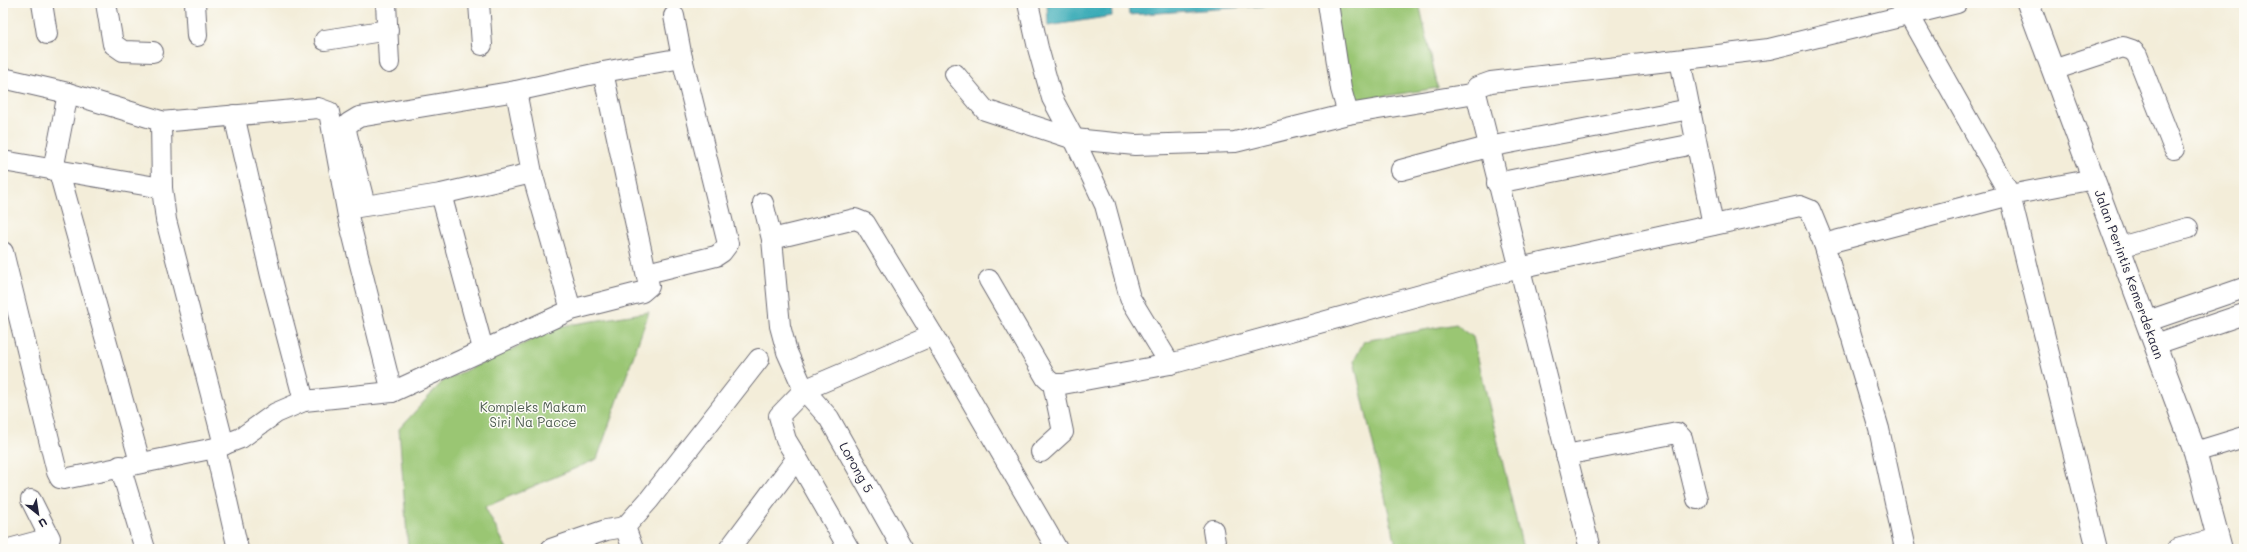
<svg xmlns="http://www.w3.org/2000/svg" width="2247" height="552" viewBox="0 0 2247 552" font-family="Mali,sans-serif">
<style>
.green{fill:#9ac673;stroke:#5e7457}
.water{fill:#3bacb7;stroke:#2e6779}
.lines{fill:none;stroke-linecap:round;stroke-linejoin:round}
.minor-casing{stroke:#6b6972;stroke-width:22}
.highway-casing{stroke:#6b6972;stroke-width:24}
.minor{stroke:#fff;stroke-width:20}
.highway{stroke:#fff;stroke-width:22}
.labels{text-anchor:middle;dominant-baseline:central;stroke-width:3;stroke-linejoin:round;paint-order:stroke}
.street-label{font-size:13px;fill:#22223b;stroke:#fdfcf7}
.park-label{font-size:13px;fill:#4c5b4f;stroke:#fdfcf7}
</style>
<rect width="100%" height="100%" fill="#fdfcf7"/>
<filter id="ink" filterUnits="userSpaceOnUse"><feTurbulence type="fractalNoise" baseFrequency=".025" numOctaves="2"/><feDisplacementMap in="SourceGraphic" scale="8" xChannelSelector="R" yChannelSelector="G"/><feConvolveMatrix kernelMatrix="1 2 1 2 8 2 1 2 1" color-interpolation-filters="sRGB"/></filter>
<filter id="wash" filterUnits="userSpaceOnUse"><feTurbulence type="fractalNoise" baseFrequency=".012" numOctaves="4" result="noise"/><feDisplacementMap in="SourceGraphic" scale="16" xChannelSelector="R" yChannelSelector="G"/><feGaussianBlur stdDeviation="0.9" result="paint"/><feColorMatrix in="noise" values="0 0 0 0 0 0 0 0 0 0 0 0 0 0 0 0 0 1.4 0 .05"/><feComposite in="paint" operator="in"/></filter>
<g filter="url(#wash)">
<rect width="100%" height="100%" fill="#f3edd9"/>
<g class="green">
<polygon points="1332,3 1419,3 1438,88 1346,102"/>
<polygon points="649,312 597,459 485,507 507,549 408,549 399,429 443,381 562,326"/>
<polygon points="1456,324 1473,337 1523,549 1397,549 1354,361 1364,341"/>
</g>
<g class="water">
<polygon points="1047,3 1111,3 1112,16 1048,26"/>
<polygon points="1128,3 1290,3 1290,4 1129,15"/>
</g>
</g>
<g filter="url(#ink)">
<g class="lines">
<g class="minor-casing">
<g id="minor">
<polyline points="42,3 47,34"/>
<polyline points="106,3 113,44 123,51 153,52"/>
<polyline points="195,3 197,36"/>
<polyline points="386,3 389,63"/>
<polyline points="479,3 482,45"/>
<polyline points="1028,3 1038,48 1052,98 1074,139 1105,205 1130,298 1170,364"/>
<polyline points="1328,3 1341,89 1348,114 1476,93"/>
<polyline points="1909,15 2010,195 2097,549"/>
<polyline points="325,40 388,30"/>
<polyline points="1680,60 1713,225"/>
<polyline points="2053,70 2123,47 2132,50 2137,55 2174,149"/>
<polyline points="955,74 985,110 1074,139 1135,145 1235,142 1348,114"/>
<polyline points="3,78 68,93 161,121 162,188"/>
<polyline points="516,91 603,72 682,58 674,16"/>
<polyline points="234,115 271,276 304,401"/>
<polyline points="161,122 318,108 329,112 348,216 392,392"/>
<polyline points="3,161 162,188 166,220 224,445"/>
<polyline points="53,170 68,93"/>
<polyline points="1401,170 1488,147 1690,109"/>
<polyline points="59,172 140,462"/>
<polyline points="1497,183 1684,146"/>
<polyline points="441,194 532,173"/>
<polyline points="763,203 772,239 780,326 787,352 804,390 829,418 903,549"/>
<polyline points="352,208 441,194 483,349"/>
<polyline points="772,239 855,219 865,223 933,335 1057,549"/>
<polyline points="2120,247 2188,228"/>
<polyline points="3,252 57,472 60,478 64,479 215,448 241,438 276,413 304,401 392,392 571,310 532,173 516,91 359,117 349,123 346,128 347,135 365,205"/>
<polyline points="647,273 716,256 722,252 728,244 682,58"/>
<polyline points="989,280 1046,378 1053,384 1063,384 1170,364 1519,268 1800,206 1810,210 1824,244"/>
<polyline points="571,310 642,292 649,286 603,72"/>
<polyline points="2148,321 2244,288"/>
<polyline points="2156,344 2244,314"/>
<polyline points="215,448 238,549"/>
<polyline points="1041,452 1063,432 1053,384"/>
<polyline points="2195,452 2244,437"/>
<polyline points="1566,455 1677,433 1682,438 1697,499"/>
<polyline points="797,458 786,440 779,416 804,390 933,335"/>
<polyline points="120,466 145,549"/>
<polyline points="1213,530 1216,549"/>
<polyline points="9,549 50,538 31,500"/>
<polyline points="551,549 606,530 625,527"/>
<polyline points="633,549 625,527 649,500 759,359"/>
<polyline points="729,549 797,458 849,549"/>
<polyline points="1590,549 1476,93 1477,87 1491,82 1769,49 1957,3"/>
<polyline points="1905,549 1879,429 1824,244 2010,195 2094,179"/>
<polyline points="2177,549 2218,538"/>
</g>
</g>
<g class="highway-casing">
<polyline id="highway" points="2028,3 2195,452 2221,549"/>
</g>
<use href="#minor" class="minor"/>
<use href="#highway" class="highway"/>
</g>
</g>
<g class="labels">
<g class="street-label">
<text transform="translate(2130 274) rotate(70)">Jalan Perintis Kemerdekaan</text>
<text transform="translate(857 467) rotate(61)">Lorong 5</text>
</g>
<g class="park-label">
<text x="533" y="406">Kompleks Makam<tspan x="533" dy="15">Siri Na Pacce</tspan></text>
</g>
</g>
<rect width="2247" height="552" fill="none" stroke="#fdfcf7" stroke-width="16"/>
<g transform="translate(38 514) rotate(150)" stroke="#fdfcf7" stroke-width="3" paint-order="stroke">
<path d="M0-3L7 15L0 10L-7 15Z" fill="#22223b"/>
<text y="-6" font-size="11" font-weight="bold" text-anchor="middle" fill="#22223b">U</text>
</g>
</svg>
